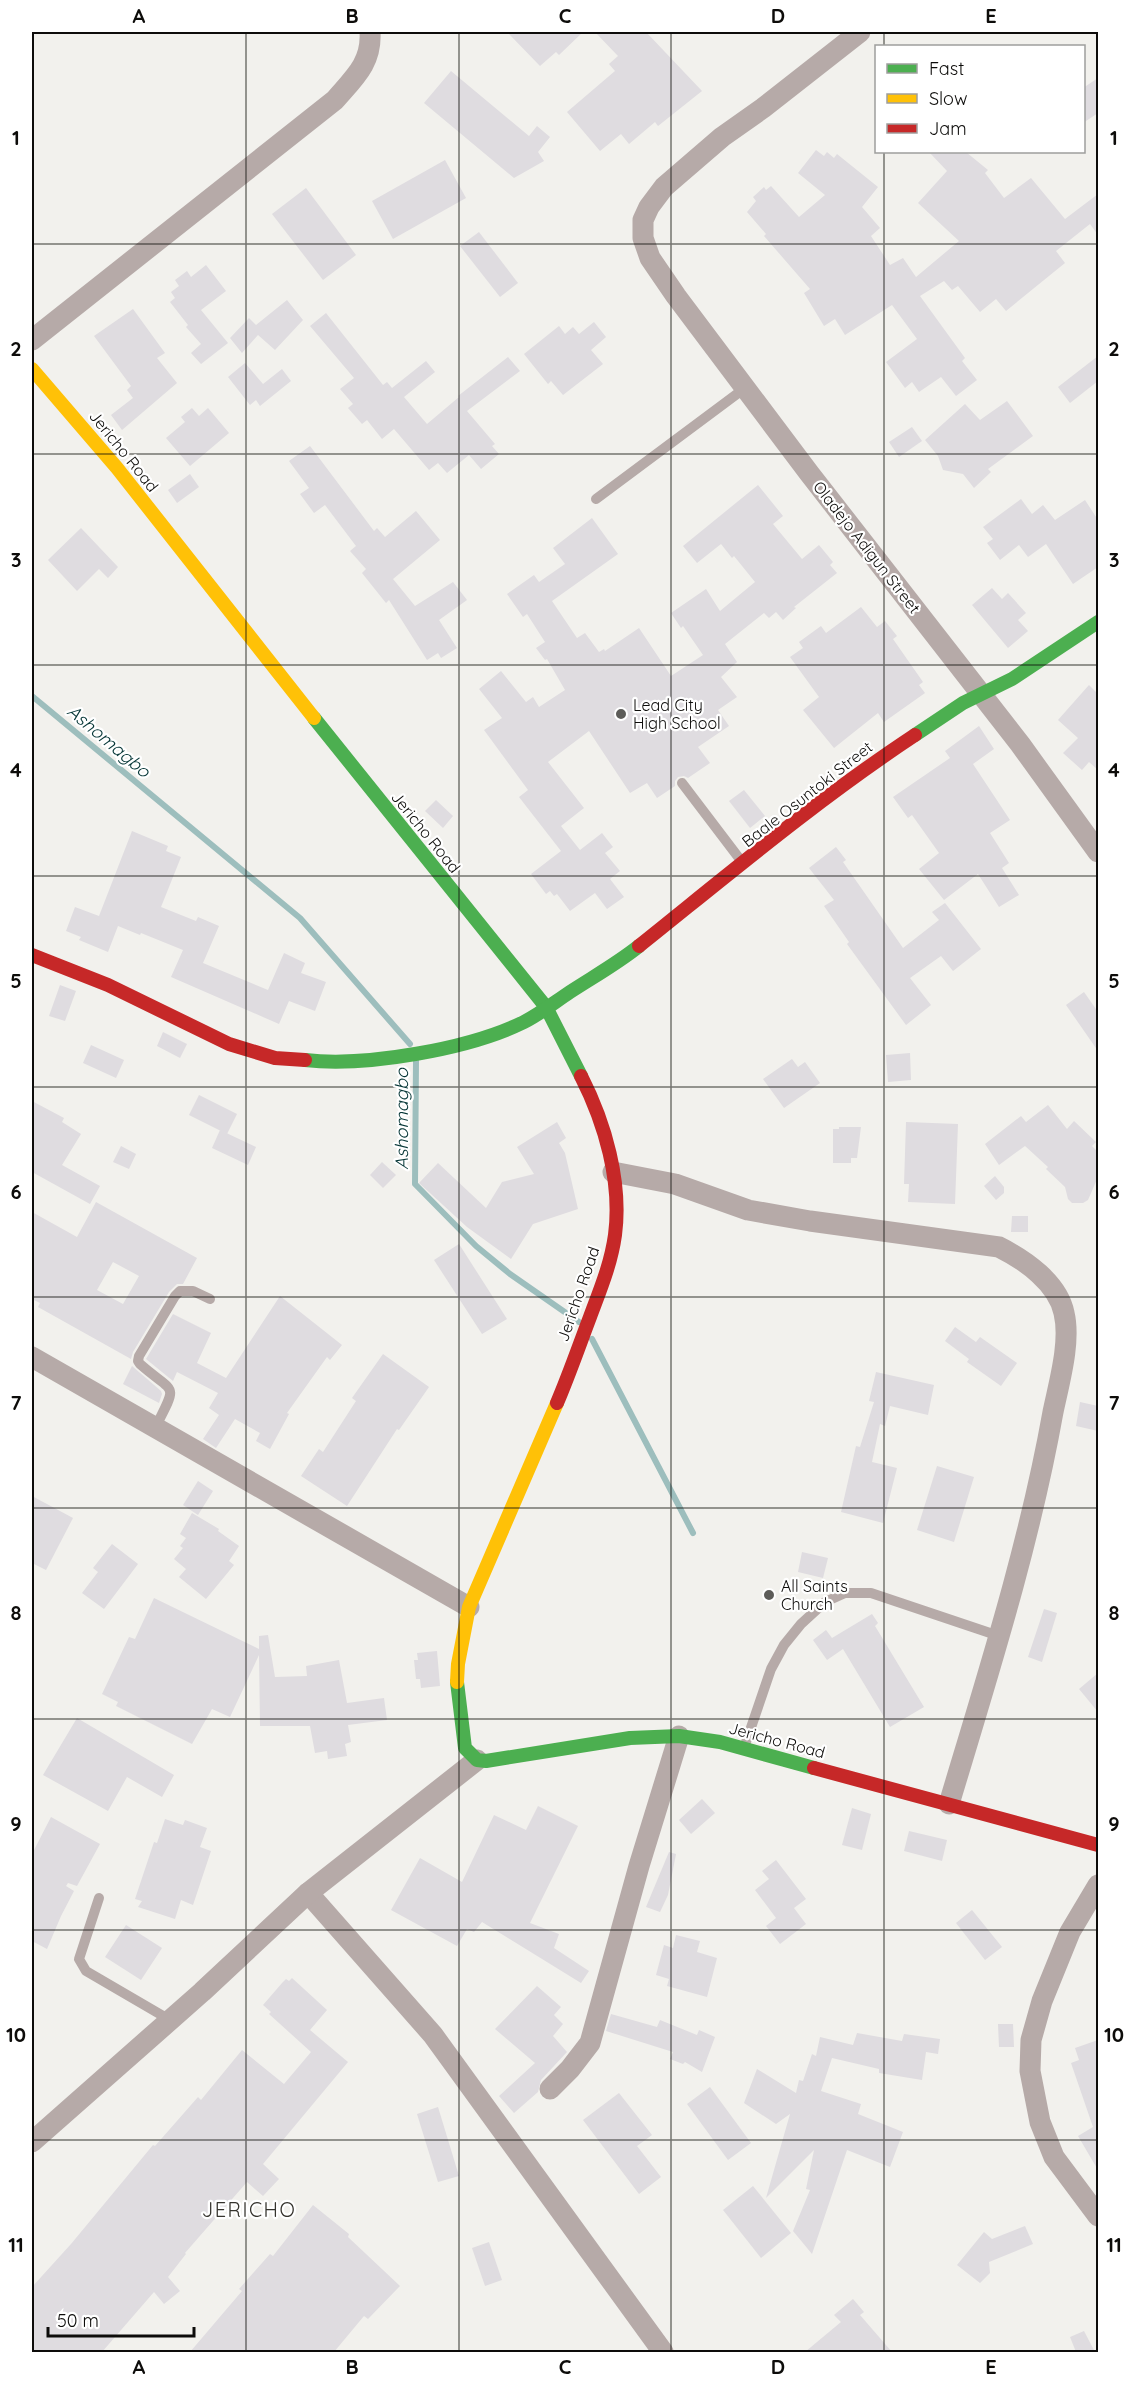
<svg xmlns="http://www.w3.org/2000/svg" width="1130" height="2384" viewBox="0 0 1130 2384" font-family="Quicksand,sans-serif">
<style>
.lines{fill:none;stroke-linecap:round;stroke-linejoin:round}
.stream{stroke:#9dbebd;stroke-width:6}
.building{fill:#dfdce0;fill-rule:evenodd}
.lane{stroke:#b6aaa8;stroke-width:10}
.street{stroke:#b6aaa8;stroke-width:21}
.fast{stroke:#4caf50;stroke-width:14}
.slow{stroke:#ffc107;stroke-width:14}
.jam{stroke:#c62828;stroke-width:14}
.grid{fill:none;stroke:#0d0c0a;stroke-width:1.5;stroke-opacity:0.55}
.poi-dot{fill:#5d5c59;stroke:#fff;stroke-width:2}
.labels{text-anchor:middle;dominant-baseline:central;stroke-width:4.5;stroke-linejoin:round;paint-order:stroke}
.street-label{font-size:16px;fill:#0d0c0a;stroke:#fff}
.poi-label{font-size:16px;fill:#0d0c0a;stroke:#fff;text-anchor:start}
.water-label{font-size:18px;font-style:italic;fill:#043535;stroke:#fff}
.quarter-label{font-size:20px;letter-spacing:1.5px;fill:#35332d;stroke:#fff}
.neatline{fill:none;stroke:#0d0c0a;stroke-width:2}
.grid-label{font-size:20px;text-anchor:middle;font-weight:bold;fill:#0d0c0a}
</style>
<rect width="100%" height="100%" fill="#f2f1ed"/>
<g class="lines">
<g class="stream">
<polyline points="32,696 300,918 410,1044"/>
<polyline points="416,1061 415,1184 476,1246 510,1274 579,1322"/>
<polyline points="592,1339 693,1533"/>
</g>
</g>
<g class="building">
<polygon points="507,32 583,32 559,55 556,52 540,66"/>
<polygon points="595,32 646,32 702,91 658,126 655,122 629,144 621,134 600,151 567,112 615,71 609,64 618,56"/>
<polygon points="451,71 529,136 537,126 550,137 538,152 544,161 514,178 424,103"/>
<polygon points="1098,78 1098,113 1083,123 1083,88"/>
<polygon points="816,150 824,156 827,152 834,158 837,154 878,187 862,207 880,228 871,236 890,265 903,258 916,277 959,241 918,203 947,171 929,152 966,152 988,170 985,173 1004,198 1031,178 1065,219 1098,194 1098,235 1090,224 1056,251 1065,263 1006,311 996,299 980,312 958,286 952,290 944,281 920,296 965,358 962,361 977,380 956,396 941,377 919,392 912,382 905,388 886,362 917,339 892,305 845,335 835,319 824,326 804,293 810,289 764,236 766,234 747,212 756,201 753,197 764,187 766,190 771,186 799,217 825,195 798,173"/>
<polygon points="445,160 466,198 393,239 372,201"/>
<polygon points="306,188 356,255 323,280 272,214"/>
<polygon points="479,232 518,283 500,297 460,246"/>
<polygon points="206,265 226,291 201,310 228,343 201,364 191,353 201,344 186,327 188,325 170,302 175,298 171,292 179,286 175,280 187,271 191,277"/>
<polygon points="287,300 303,320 275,350 258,335 242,353 230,338 249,318 256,325"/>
<polygon points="133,309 165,353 157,358 177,383 122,430 111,415 133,398 127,390 131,386 94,336"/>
<polygon points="326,313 383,385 387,382 392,388 426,361 435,372 404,397 427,424 459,397 458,396 508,357 520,371 467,411 495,444 492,446 499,454 481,469 469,455 447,473 438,463 429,470 394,429 382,439 367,420 362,424 348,408 353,404 340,389 354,378 310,326"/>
<polygon points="594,322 606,337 591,350 603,364 563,395 551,381 548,384 524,354 559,326 565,334 573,327 579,334"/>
<polygon points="1098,356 1098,381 1070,403 1058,387"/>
<polygon points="245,363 263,384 282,369 291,381 260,406 256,400 250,405 228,377"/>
<polygon points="1007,401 1033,436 988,469 991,472 974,488 963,474 943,470 938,456 925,440 965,404 980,420"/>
<polygon points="192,408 199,416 208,408 229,433 190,466 166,438 185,422 181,417"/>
<polygon points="912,427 922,441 899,457 889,442"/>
<polygon points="310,446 374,531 377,528 385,537 416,511 440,540 393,579 415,606 453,582 467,600 439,620 457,648 441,658 438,653 427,660 389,600 386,603 362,573 366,569 350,551 356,546 325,505 314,513 300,494 309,488 289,461"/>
<polygon points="190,474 199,487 177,503 168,490"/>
<polygon points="758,485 783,516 773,524 802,559 819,545 833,562 830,565 837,573 794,607 796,608 783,620 776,612 769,618 764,613 725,644 737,662 721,677 737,697 718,710 729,726 698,747 710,763 688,778 684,776 678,777 675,781 675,786 657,798 647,783 630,793 589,731 548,762 584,808 561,826 580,850 602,833 613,847 605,853 620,871 610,879 624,897 607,909 595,893 570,911 557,894 554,896 550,891 546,894 531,874 561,851 519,797 528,790 484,730 502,718 479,689 501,671 526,702 533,697 539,707 565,690 547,659 545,660 536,648 545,642 527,614 523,617 507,594 534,575 539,582 565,564 553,548 592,518 618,554 552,601 577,638 585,633 599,652 604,649 605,651 639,628 671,676 703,655 683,626 681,628 671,613 706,589 720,611 755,582 734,556 732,558 721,544 697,563 683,546"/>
<polygon points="1021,499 1032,514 1043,505 1055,520 1085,500 1098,520 1098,567 1073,584 1046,544 1028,557 1019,545 1000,560 987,543 993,539 983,527"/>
<polygon points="81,528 118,567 108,578 99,569 77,591 48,560"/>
<polygon points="992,588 1002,599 1008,593 1026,613 1018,620 1028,631 1008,648 972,605"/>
<polygon points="861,607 877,627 885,621 897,636 893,639 923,682 919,685 925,693 884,722 878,713 834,748 803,710 819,697 790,657 803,648 799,642 821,626 826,633"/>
<polygon points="1089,685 1098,694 1098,770 1089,762 1082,770 1063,753 1078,738 1058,720"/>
<polygon points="979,726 994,749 973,764 1010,820 990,833 1009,863 1002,868 1019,895 999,907 978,874 944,900 919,869 939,853 912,815 908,818 893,797 950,758 945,751"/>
<polygon points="744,790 765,816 750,828 729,801"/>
<polygon points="436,800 453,816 443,828 425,811"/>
<polygon points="132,831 168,846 166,851 181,857 161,907 196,921 198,917 219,926 203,963 268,990 284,953 305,963 301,973 326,982 315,1011 289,1001 279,1024 171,977 183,950 141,933 140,935 118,926 108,952 79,940 81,937 66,931 75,907 99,916"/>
<polygon points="836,847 846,860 843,862 903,948 939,920 932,912 945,903 981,949 953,971 941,956 910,978 931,1005 906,1025 847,944 849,942 824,906 834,900 809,868"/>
<polygon points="60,985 76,991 65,1021 49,1016"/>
<polygon points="1084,992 1098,1012 1098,1051 1066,1005"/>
<polygon points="163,1032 187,1044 180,1058 157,1046"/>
<polygon points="91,1045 124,1060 116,1078 83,1063"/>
<polygon points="910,1053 911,1080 888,1082 886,1055"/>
<polygon points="792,1059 798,1067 805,1062 820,1083 784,1108 763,1079"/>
<polygon points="199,1095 237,1114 227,1134 189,1115"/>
<polygon points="32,1101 64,1118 62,1122 81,1134 62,1165 100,1186 90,1204 32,1172"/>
<polygon points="1048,1105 1067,1129 1074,1121 1096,1142 1092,1146 1098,1152 1098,1177 1088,1200 1083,1203 1072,1203 1068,1199 1065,1187 1046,1169 1048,1167 1025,1146 999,1165 985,1144 1021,1116 1026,1122"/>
<polygon points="557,1122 566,1138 559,1143 565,1153 578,1209 533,1224 511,1259 467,1227 419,1183 438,1163 486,1208 502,1182 534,1174 517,1147"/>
<polygon points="906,1122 958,1124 955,1204 908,1202 909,1184 904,1184"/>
<polygon points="839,1127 861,1127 857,1158 851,1158 851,1163 833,1163 833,1129 839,1129"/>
<polygon points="220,1130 256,1147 248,1165 212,1148"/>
<polygon points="121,1146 136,1154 129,1169 113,1162"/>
<polygon points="382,1162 396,1175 383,1188 370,1175"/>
<polygon points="995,1176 1004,1187 1004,1193 996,1200 984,1186"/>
<path d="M96 1202 197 1258 183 1284H177L169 1292 133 1352 131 1359 38 1307 40 1303 32 1299V1212L77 1237ZM113 1262 139 1276 123 1304 97 1290Z"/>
<polygon points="1012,1216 1028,1216 1028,1232 1011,1232"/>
<polygon points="459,1244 507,1319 482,1334 434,1260"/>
<polygon points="280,1296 342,1345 330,1360 327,1357 287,1413 289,1414 270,1449 256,1441 260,1433 235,1419 216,1448 203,1439 219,1415 209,1408 218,1393 177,1372 173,1381 146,1359 173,1314 211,1333 197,1363 226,1378"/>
<polygon points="955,1327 976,1342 980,1337 1017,1363 1001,1386 967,1362 969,1359 945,1341"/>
<polygon points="383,1354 429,1387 399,1430 397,1429 347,1506 301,1476 319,1449 323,1452 356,1401 352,1398"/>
<polygon points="132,1366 161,1391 162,1394 159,1403 123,1384"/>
<polygon points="876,1372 934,1385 928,1415 890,1406 885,1426 880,1424 872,1462 897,1468 883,1523 841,1512 856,1446 860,1447 874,1402 869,1401"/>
<polygon points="1080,1402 1098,1406 1098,1431 1076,1426"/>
<polygon points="937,1466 974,1477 954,1542 917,1530"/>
<polygon points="198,1481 213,1491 198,1515 183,1505"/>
<polygon points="32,1496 73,1518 46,1570 32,1563"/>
<polygon points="192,1513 219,1529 218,1531 239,1546 229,1561 234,1565 206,1599 179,1577 186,1569 174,1559 183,1548 180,1546 186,1538 180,1534"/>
<polygon points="112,1544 138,1564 104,1609 82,1593 98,1572 93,1568"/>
<polygon points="802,1552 828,1558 823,1578 798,1572"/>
<polygon points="154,1598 259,1649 259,1636 268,1635 275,1677 307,1676 306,1666 339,1660 347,1703 384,1698 387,1720 348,1725 351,1742 345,1744 347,1756 328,1759 327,1751 315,1753 310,1726 260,1726 259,1655 230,1717 212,1709 192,1744 116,1706 118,1702 102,1694 129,1637 135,1639"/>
<polygon points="1044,1609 1057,1613 1042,1662 1028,1657"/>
<polygon points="872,1614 878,1623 875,1626 924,1707 890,1727 843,1649 827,1660 813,1640 826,1630 832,1638"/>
<polygon points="437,1651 440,1686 421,1688 420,1679 416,1679 414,1660 418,1660 417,1653"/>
<polygon points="1098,1673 1098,1712 1079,1689"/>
<polygon points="77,1718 174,1775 162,1797 127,1777 108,1811 43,1775"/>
<polygon points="702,1799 715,1813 691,1834 679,1820"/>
<polygon points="538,1806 578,1826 530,1923 559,1934 554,1948 589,1971 581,1983 482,1922 474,1932 467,1929 457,1946 391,1910 420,1858 462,1882 494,1815 526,1830"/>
<polygon points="852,1808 871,1814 862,1850 842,1845"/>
<polygon points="51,1817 100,1844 77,1886 68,1883 66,1886 74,1891 61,1916 47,1949 32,1941 32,1854"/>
<polygon points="165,1819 183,1825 185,1820 207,1828 200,1847 211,1851 193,1905 181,1900 175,1919 138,1907 142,1901 135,1899 154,1842 157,1843"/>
<polygon points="909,1831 947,1840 942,1861 904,1851"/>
<polygon points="669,1852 676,1854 668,1895 660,1912 646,1907"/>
<polygon points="776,1860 806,1899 794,1908 806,1924 780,1944 766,1926 776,1918 755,1890 769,1879 762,1871"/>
<polygon points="972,1910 1002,1947 985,1960 956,1923"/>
<polygon points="126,1925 162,1948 141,1980 105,1957"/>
<polygon points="676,1935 700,1941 697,1952 717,1958 707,1997 667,1986 669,1979 656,1975 664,1945 673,1948"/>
<polygon points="292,1978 327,2010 310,2030 348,2062 263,2164 279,2179 263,2196 247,2182 185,2253 186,2254 168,2277 180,2291 164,2304 154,2292 102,2352 32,2352 32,2287 71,2244 153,2145 155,2146 198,2097 201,2100 242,2050 284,2084 311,2052 269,2014 271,2012 263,2005 282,1983 286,1979 289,1981"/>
<polygon points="537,1986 561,2007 554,2015 563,2024 553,2036 567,2052 541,2080 538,2092 514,2113 499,2096 535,2063 495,2029"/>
<polygon points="611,2014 657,2027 660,2020 697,2035 699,2030 715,2037 702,2072 685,2062 683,2064 670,2059 673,2052 606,2031"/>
<polygon points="998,2024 1013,2024 1014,2047 999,2047"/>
<polygon points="857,2033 902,2041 904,2034 940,2039 938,2054 926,2052 922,2080 879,2073 879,2069 832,2058 821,2091 861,2104 858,2114 903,2132 890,2167 847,2150 812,2254 793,2231 810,2190 806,2189 814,2150 766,2198 790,2114 776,2124 744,2103 757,2069 796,2093 799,2080 803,2081 812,2054 816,2056 820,2037 853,2045"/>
<polygon points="1098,2040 1098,2170 1078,2136 1093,2127 1071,2063 1079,2060 1075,2048"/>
<polygon points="710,2087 751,2143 728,2160 687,2104"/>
<polygon points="619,2093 652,2135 637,2146 661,2177 639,2194 583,2120"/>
<polygon points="438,2107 459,2176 438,2182 417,2114"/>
<polygon points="753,2186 791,2233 761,2258 723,2210"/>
<polygon points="313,2205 349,2234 348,2237 400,2286 368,2319 364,2316 334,2352 190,2352 242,2291 239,2289 270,2254 273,2256"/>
<polygon points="1025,2226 1033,2244 989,2262 990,2273 980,2283 957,2265 984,2232 992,2239"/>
<polygon points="489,2242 502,2280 485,2286 472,2248"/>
<polygon points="853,2299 864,2312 860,2315 892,2352 805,2352 841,2322 834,2315"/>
<polygon points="1084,2331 1095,2352 1076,2352 1070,2337"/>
</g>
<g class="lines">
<g class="lane">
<polyline points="596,499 745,388"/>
<polyline points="682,783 742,862"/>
<path d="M155 1428C179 1381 175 1395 140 1364L138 1361 139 1356 175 1296 180 1291H193L210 1299"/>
<polyline points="744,1748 771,1669 784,1645 801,1624 825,1602 845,1593 871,1593 999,1636"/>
<polyline points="99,1898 79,1959 86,1971 170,2020"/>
</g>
<g class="street">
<polyline points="860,32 763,108 722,137 664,187 649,207 643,220 643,238 650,258 676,296 809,473 1020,744 1098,852"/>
<path d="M32 340 335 100C354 78 372 63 370 32"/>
<path d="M613 1172 675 1184 748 1210 810 1221 999 1247C1025 1260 1058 1283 1064 1313 1071 1342 1059 1383 1053 1412 1029 1546 988 1674 949 1804"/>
<polyline points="32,1357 469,1607"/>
<polyline points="1098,1885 1070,1932 1042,2001 1031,2040 1030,2071 1040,2122 1054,2157 1098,2216"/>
<polyline points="308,1893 433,2035 663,2352"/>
<polyline points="550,2089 570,2069 590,2043 639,1866 679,1736"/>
<polyline points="32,2142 202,1992 308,1893 477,1760"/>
</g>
<g class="fast">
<polyline points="314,718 546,1007 581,1076"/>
<polyline points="915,735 963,703 1012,679 1098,622"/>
<path d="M305 1060C366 1067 469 1049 524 1022 540 1014 555 1002 570 992 593 977 618 963 639 946"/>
<polyline points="457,1682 465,1748 477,1760 486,1761 630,1738 679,1736 720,1742 814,1768"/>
</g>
<g class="slow">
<polyline points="32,369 117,468 314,718"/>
<polyline points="457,1682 458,1664 469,1607 557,1403"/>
</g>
<g class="jam">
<path d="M639 946C729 874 818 799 915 735"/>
<polyline points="32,955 108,985 229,1044 275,1058 305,1060"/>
<path d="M557 1403C569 1375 579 1346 590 1317 600 1290 611 1264 615 1235 622 1182 605 1123 581 1076"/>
<polyline points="814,1768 1098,1845"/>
</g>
</g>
<path class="grid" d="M246 32V2352M459 32V2352M671 32V2352M884 32V46M884 152V2352M32 244H1098M32 454H1098M32 665H1098M32 876H1098M32 1087H1098M32 1297H1098M32 1508H1098M32 1719H1098M32 1930H1098M32 2140H1098"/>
<g class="poi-dot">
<circle cx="621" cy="714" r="6"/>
<circle cx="769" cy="1595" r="6"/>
</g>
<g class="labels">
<g class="street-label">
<text transform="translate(124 451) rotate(51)">Jericho Road</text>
<text transform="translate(867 547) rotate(52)">Oladejo Adigun Street</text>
<text transform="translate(807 794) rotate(-38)">Baale Osuntoki Street</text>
<text transform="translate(426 832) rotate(51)">Jericho Road</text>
<text transform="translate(578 1294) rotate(-71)">Jericho Road</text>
<text transform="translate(777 1740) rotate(15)">Jericho Road</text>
</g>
<g class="poi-label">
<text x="633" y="705">Lead City<tspan x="633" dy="18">High School</tspan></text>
<text x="781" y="1586">All Saints<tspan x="781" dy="18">Church</tspan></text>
</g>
<g class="water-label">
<text transform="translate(109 741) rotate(40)">Ashomagbo</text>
<text transform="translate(401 1119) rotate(-90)">Ashomagbo</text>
</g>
<g class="quarter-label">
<text x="249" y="2209">JERICHO</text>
</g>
</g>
<rect width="1130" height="2384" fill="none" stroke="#ffffff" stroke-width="66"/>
<rect x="875" y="45" width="210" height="108" fill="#ffffff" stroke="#9e9e9d" stroke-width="1.5"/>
<rect x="887" y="64" width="30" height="9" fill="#4caf50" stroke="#9e9e9d" stroke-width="1.5"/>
<text x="929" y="75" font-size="18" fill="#0d0c0a">Fast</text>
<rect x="887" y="94" width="30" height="9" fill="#ffc107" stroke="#9e9e9d" stroke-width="1.5"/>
<text x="929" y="105" font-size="18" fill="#0d0c0a">Slow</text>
<rect x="887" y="124" width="30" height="9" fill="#c62828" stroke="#9e9e9d" stroke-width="1.5"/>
<text x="929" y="135" font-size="18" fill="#0d0c0a">Jam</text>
<path d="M48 2327v9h146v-9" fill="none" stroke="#0d0c0a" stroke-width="3"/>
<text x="57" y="2327" font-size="18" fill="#0d0c0a" stroke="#ffffff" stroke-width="4.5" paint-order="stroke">50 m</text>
<rect x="33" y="33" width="1064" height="2318" class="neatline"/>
<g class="grid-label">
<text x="139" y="23">A</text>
<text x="352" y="23">B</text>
<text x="565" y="23">C</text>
<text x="778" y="23">D</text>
<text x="991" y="23">E</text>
<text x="16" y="145">1</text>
<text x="1114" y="145">1</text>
<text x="16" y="356">2</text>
<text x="1114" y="356">2</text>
<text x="16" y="567">3</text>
<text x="1114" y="567">3</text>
<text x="16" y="777">4</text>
<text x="1114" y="777">4</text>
<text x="16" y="988">5</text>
<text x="1114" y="988">5</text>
<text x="16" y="1199">6</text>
<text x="1114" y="1199">6</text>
<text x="16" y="1410">7</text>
<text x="1114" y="1410">7</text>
<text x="16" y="1620">8</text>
<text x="1114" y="1620">8</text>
<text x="16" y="1831">9</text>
<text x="1114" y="1831">9</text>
<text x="16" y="2042">10</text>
<text x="1114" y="2042">10</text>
<text x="16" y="2252">11</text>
<text x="1114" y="2252">11</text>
<text x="139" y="2374">A</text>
<text x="352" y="2374">B</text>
<text x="565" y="2374">C</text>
<text x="778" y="2374">D</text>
<text x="991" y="2374">E</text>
</g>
</svg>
